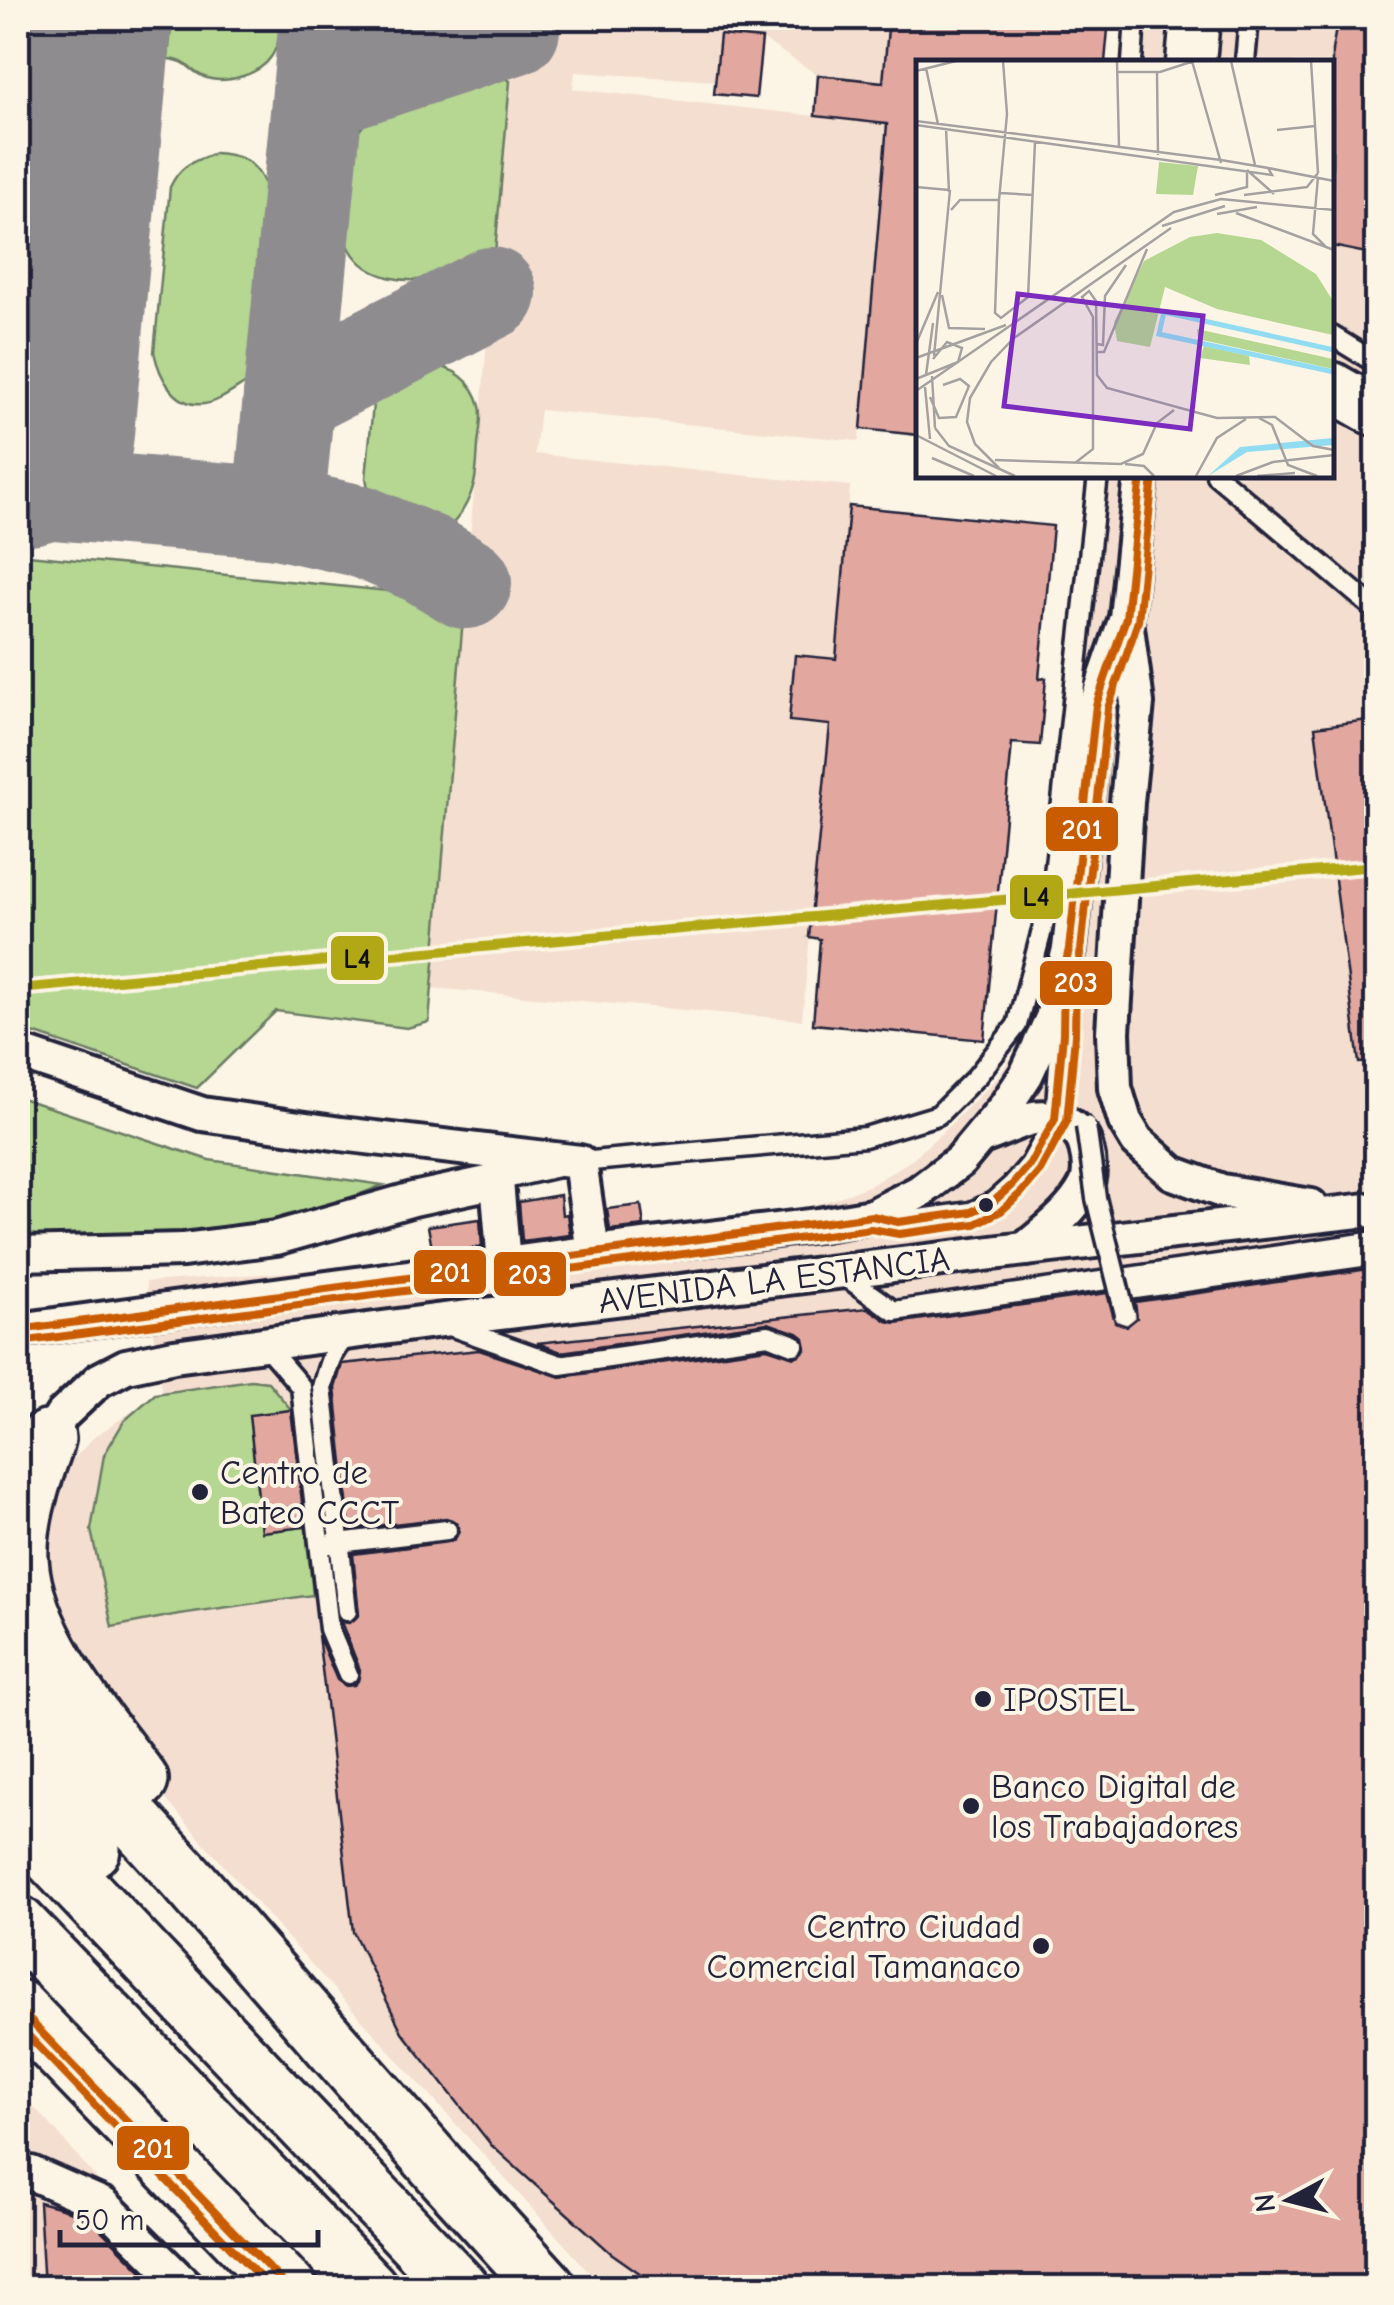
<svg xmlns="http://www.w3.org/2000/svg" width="1394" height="2305" viewBox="0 0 1394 2305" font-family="'Comic Neue',sans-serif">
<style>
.built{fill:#f4ded0}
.green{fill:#b5d791;stroke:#6c7c66;stroke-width:2.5}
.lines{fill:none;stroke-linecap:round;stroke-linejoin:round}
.taxiway{stroke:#8f8c90;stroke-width:92}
.runway{stroke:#8f8c90;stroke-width:232}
.building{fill:#e2a8a0;stroke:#22223b;stroke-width:2.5}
.lane-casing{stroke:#22223b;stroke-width:25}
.street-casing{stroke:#22223b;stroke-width:40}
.secondary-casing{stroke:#22223b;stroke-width:55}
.highway-casing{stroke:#22223b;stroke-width:62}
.lane{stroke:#fcf5e5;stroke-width:18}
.street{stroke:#fcf5e5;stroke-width:32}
.secondary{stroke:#fcf5e5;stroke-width:48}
.highway{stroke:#fcf5e5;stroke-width:55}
.lane-bridge-casing{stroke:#22223b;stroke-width:25;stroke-linecap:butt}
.lane-bridge{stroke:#fcf5e5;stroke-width:18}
.bus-1-casing{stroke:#fcf5e5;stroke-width:15}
.bus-2-casing{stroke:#fcf5e5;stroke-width:15}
.bus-1{stroke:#c95b00;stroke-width:8}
.bus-2{stroke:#c95b00;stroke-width:8}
.metro-1-casing{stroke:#fcf5e5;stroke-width:18}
.metro-1{stroke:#b2a815;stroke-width:10}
.bus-dot{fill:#22223b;stroke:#fcf5e5;stroke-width:4}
.labels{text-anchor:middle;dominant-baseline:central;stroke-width:8;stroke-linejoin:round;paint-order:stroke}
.street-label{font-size:35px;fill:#22223b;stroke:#fcf5e5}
.poi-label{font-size:35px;fill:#22223b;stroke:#fcf5e5;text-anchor:start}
.inset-river{fill:none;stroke:#91dcf2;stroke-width:5}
.inset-road{fill:none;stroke:#a5a1a1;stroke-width:2.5}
.view{fill:#7b2cbf;fill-opacity:0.15;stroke:#7b2cbf;stroke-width:5}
.inset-edge{fill:none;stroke:#22223b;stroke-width:5}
.line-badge{stroke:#fcf5e5;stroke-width:4}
.badge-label{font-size:28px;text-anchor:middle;font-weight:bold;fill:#fff}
.pale-badge-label{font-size:28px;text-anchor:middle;font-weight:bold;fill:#111}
</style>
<rect width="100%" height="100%" fill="#fcf5e5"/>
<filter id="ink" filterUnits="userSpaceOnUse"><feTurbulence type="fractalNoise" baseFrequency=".01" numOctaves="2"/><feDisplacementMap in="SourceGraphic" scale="20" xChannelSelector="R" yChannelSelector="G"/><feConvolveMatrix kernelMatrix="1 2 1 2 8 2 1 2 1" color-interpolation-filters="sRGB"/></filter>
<g filter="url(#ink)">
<g class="built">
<polygon points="515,18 889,18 883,82 818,75 762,39 720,35 716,81 575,72 573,89 887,124 859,441 540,410 535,454 850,486 836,659 795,656 789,721 830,725 802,1020 431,988"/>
<polygon points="1146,18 1376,18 1376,2287 603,2287 267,1915 113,1739 52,1647 42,1524 68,1465 94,1437 134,1410 162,1395 146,1282 288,1272 503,1249 783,1214 834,1199 871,1185 910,1161 948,1127 998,1077 1020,1044 1040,979 1069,757 1098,475 1332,475 1332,62 1141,62"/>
<polygon points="18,2092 44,2117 189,2287 18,2287"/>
</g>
<g class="green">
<path d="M172 18H283C282 30 278 47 271 57 259 75 224 85 204 77 187 70 190 61 168 59Z"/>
<path d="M491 72 499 73 510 81 495 253C477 263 459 272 439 277 407 285 367 279 350 249 338 229 341 203 344 181 346 158 351 134 370 119 403 93 451 85 491 72Z"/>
<path d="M215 153C248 155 258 165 269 194L253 379C239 386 219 403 204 404 174 408 159 375 154 352L170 187C181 164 192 162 215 153Z"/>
<path d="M429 365C453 366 474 381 480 406 483 417 479 433 478 445 477 458 477 471 474 484 468 505 450 540 423 535 414 533 405 525 397 519 379 507 369 500 366 478L373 404C383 377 405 375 429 365Z"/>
<path d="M18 554 428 595C445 599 454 601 463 618L429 1022 407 1028 276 1011 197 1088 18 1028Z"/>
<polygon points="18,1097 209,1160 383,1185 265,1232 18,1243"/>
<polygon points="251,1380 268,1382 293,1412 313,1595 179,1614 112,1627 91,1530 104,1455 124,1421 155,1394"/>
</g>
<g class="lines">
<g class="taxiway">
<polyline points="318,93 514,29"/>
<polyline points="289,397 491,293"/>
<polyline points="18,491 278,513 325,18"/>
<polyline points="278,513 360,531 426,559 466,583"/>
</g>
<polyline class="runway" points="18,430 56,18"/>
</g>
<g class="building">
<polygon points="889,18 1109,18 1105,62 919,62 919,435 861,429 887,124 815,116 818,75 883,82"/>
<polygon points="1338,18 1376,18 1376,255 1332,246 1332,50"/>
<polygon points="720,35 762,39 756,98 714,94"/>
<polygon points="849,506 1053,526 1039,679 1046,678 1040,745 1012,743 984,1040 813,1024 820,939 809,937 830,725 789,721 795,655 836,659"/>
<polygon points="1376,719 1376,1062 1359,1063 1315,727"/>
<polygon points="560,1195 562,1215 567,1214 570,1235 522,1241 519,1202"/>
<polygon points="641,1205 644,1226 610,1230 607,1209"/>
<polygon points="480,1219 482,1247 433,1254 428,1226"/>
<polygon points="1376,1268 1376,2288 661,2288 611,2253 492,2146 402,2032 353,1932 318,1635 337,1680 346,1686 354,1685 358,1681 360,1670 341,1622 349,1623 359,1615 353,1554 448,1542 455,1539 459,1530 456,1522 446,1518 350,1529 335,1388 342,1364 479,1350 561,1377 767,1348 795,1357 805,1350 804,1338 798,1333 767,1323 561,1352 537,1343 868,1308 887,1321 896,1323 1107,1293 1115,1322 1127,1326 1137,1318 1135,1302"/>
<polygon points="291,1410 305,1527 262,1532 249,1415"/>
<polygon points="39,2202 62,2208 93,2222 159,2288 44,2288"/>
</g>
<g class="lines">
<g class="lane-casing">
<g id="lane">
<polyline points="1132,62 1135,18"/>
<polyline points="1245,62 1249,18"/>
<polyline points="1332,336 1376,363"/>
<polyline points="1216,475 1376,610"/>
<polyline points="497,1181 580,1162 865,1137 938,1115 977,1076 1017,1025 1052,892 1098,475"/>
<polyline points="875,1217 898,1222 971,1212 993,1202 1012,1185 1030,1164 1055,1119 1063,1011"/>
<polyline points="839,1272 894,1311 1376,1241"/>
<polyline points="1121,1291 1376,1255"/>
<polyline points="450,1326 560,1365 768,1335 794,1345"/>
<polyline points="257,1348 271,1352 301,1387 329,1629 348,1674"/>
<polyline points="330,1544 447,1530"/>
<path d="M347 1611 322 1387C328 1367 331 1348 349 1336"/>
</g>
</g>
<g class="street-casing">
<g id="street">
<polyline points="1127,627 1137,703 1127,802 1113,1032 1115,1088 1125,1121 1137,1141 1173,1173 1222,1191 1311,1206"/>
<polyline points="18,1052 202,1114 341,1134 580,1162 593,1252"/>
<path d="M984 1136C999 1131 1014 1123 1029 1119 1051 1113 1081 1124 1086 1148 1089 1159 1091 1176 1085 1187 1072 1212 1046 1231 1025 1249"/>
<polyline points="18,1254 183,1250 276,1238 413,1199 497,1181 504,1264"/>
<polyline points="18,1330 593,1252 818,1225 872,1216 919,1192 960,1161 1005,1107 1026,1075 1052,1018 1069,949 1096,705 1126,618 1141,475"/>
<polyline points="35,1451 47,1439 62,1415 99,1380 126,1366 174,1356 435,1321 1025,1249 1376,1209"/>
<polyline points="18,2175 31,2173 104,2205 188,2288"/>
</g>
</g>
<g class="secondary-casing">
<g id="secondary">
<polyline points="1191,62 1195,18"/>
<polyline points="1332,387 1376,412"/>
</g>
</g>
<g class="highway-casing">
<g id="highway">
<path d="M47 1439C34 1474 18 1520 20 1559 25 1639 93 1718 140 1780"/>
<polyline points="18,1693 187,1879 445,2175 548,2288"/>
<polyline points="18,1764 92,1849"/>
<polyline points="18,1822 460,2288"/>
<polyline points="18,1924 369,2288"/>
<polyline points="18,2008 288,2288"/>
</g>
</g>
<use href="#lane" class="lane"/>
<use href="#street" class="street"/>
<use href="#secondary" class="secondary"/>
<use href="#highway" class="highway"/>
<g class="lane-bridge-casing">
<polyline id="lane-bridge" points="1086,1126 1096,1198 1125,1314"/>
</g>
<use href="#lane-bridge" class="lane-bridge"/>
<g class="bus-1-casing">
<g id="bus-1">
<polyline points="18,1330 872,1216 898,1222 971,1212 993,1202 1012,1185 1030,1164 1055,1119 1063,1034 1064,971 1069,949 1096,705 1126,618 1141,475"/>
<polyline points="18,2008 288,2288"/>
</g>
</g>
<g class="bus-2-casing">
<g id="bus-2">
<polyline points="20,1342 871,1229 899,1234 975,1224 1001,1211 1021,1193 1040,1171 1067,1121 1075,1035 1076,973 1081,950 1108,708 1138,621 1153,476"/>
<polyline points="18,2025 270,2288"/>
</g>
</g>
<use href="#bus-1" class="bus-1"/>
<use href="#bus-2" class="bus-2"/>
<g class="metro-1-casing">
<polyline id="metro-1" points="18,989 1376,866"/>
</g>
<use href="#metro-1" class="metro-1"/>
</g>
</g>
<g class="bus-dot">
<circle cx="986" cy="1205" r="9"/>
<circle cx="200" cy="1492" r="10"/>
<circle cx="983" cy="1699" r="10"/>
<circle cx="971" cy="1806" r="10"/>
<circle cx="1041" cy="1946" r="10"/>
</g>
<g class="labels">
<g class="street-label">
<text transform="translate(774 1280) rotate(-7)">AVENIDA LA ESTANCIA</text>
</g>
<g class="poi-label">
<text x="220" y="1472">Centro de<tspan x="220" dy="40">Bateo CCCT</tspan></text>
<text x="1003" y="1699">IPOSTEL</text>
<text x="991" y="1786">Banco Digital de<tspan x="991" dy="40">los Trabajadores</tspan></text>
<text x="1021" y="1926" text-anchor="end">Centro Ciudad<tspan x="1021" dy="40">Comercial Tamanaco</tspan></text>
</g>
</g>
<g transform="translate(916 60)">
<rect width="418" height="418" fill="#fcf5e5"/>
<path d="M243 102 282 106 277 135 240 134ZM301 173 345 180 400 214 417 241V275L301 249 249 227 234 287 201 281 198 262 228 201 274 177ZM281 269 417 299V309L282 279ZM288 286 333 296 334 305 284 298Z" fill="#b5d791"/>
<path d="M417 378V385L331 392 292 416 324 387Z" fill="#91dcf2"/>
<path class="inset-river" d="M243 251 418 290M248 252 243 274 418 312"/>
<path class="inset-road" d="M201 1 203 87M276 1 305 103M315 1 339 105M395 1 402 113M10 8 22 64M0 11 40 1M201 12H244L278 1M241 12 242 95M0 61 305 100 352 108 356 115 0 65M30 68 33 132M361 70 399 66M352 108 418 121M331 110 358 134M402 117 397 174 410 187M0 127 33 130M84 133 117 135M299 135 331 127V110M328 135 391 127 402 113M83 140 79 253 85 258 112 237 119 82M35 150 44 140H83L91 54 87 1M320 153 418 190M301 154 341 147M246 166 309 146M26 235 33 268 69 269M0 284 22 232M181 284 187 285 189 236 210 205M181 292H188L231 189M18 296 34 130M0 298 90 265M10 315 17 263M16 316 19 368M0 319 42 302 46 288 31 282 17 299M9 327 14 379M0 331 258 152 305 139 418 150M14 337 23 358 40 357 53 326 44 319 27 325M343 358 356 365 372 405 401 416M19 368 33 386 99 416M0 375 80 416M16 398 58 416M79 400 205 404 227 394 241 363 258 350M159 403 177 389V257L166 237 173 231 180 241 181 315 191 328 301 358 359 357 397 386 418 390M209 404 228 406 238 416M83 408 59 384 51 362 54 338 75 302 98 278 255 168M280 416 301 378 330 359M320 416 357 402 418 395M341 416 379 413"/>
<path class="view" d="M102 234 287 256 274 369 88 346Z"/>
<rect width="418" height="418" class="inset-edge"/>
</g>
<g class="line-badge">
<rect x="1044" y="805" width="76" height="48" rx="10" fill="#c95b00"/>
<rect x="1008" y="873" width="57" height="48" rx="10" fill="#b2a815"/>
<rect x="329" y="934" width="57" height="48" rx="10" fill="#b2a815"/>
<rect x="1038" y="959" width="76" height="48" rx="10" fill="#c95b00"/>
<rect x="412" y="1248" width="76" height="48" rx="10" fill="#c95b00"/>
<rect x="492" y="1250" width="76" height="48" rx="10" fill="#c95b00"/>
<rect x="115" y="2124" width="76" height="48" rx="10" fill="#c95b00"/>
</g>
<g class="badge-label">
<text x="1082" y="839">201</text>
<text x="1076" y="992">203</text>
<text x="450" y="1282">201</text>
<text x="530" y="1284">203</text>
<text x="153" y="2158">201</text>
</g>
<g class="pale-badge-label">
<text x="1036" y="906">L4</text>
<text x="357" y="968">L4</text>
</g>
<rect width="1394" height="2305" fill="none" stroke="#fcf5e5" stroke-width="60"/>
<rect x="30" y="30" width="1334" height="2245" fill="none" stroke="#22223b" stroke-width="4" filter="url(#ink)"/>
<g transform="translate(1289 2200) rotate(263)" stroke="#fcf5e5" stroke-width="8" paint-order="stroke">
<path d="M0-8L18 38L0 25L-18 38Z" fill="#22223b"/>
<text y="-15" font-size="28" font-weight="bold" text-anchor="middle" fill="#22223b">N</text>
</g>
<path d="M60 2230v15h258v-15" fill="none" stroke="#22223b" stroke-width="5"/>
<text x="75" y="2230" font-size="30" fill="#22223b" stroke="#fcf5e5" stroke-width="8" paint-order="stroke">50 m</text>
</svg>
